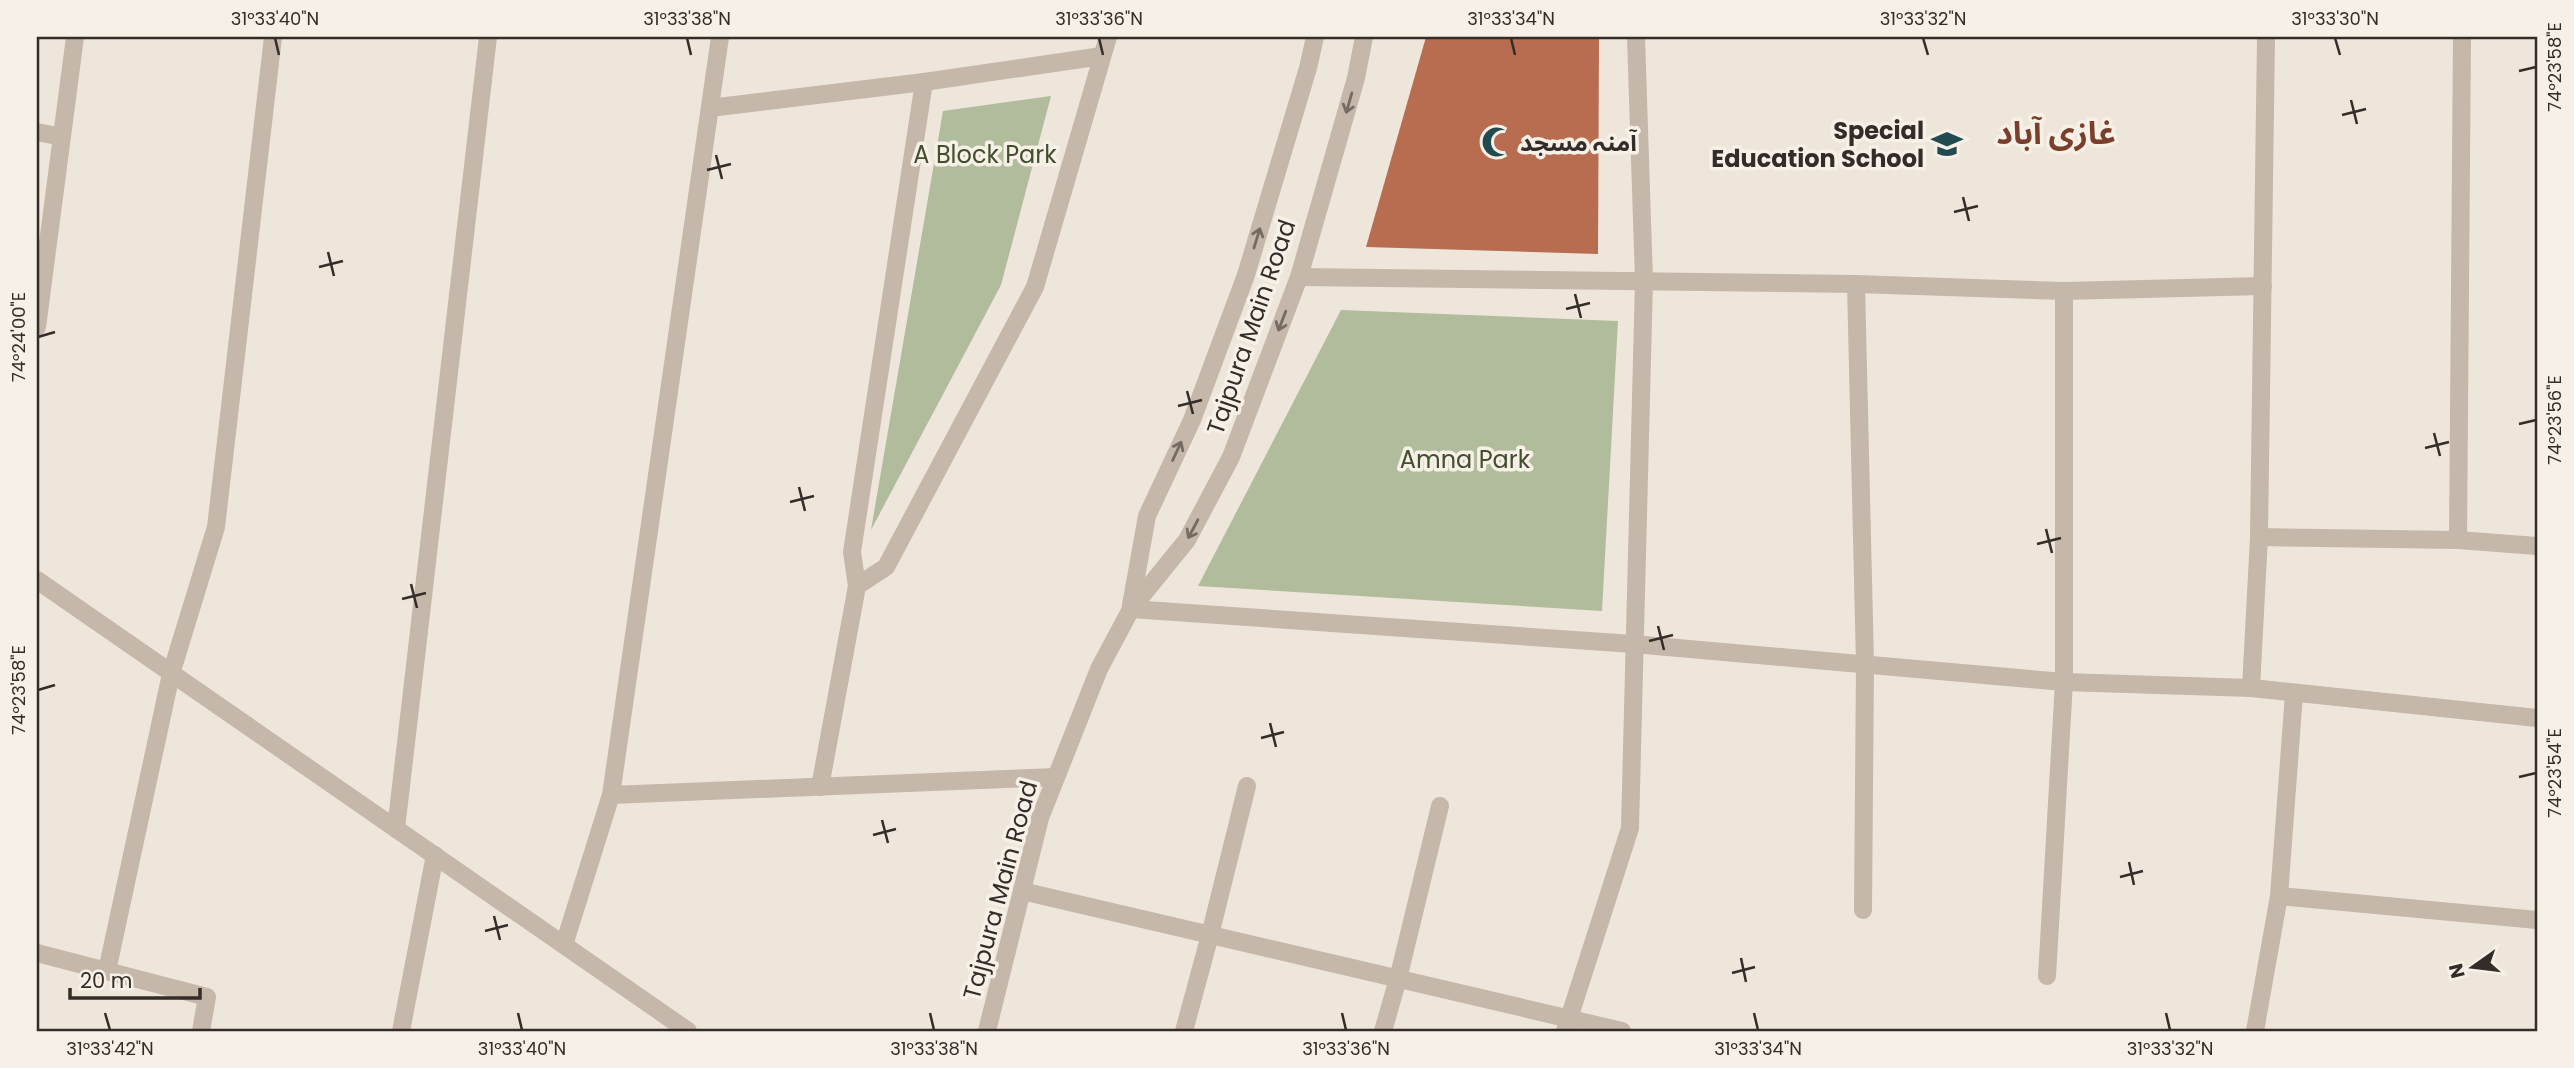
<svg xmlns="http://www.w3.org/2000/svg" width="2574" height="1068" viewBox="0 0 2574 1068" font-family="Poppins,'Noto Sans Arabic',sans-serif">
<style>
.green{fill:#b1bc9d}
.building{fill:#b86c50}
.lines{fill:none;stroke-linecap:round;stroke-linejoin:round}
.minor{stroke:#c5b7a9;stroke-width:18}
.oneway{stroke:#756b62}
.ticks{fill:none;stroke:#332c28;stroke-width:2.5}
.labels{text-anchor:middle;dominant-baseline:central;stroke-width:7;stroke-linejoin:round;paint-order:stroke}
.poi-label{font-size:24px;font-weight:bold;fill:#332c28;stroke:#f7f0e7;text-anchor:end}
.park-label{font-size:24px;fill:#424e2e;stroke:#f7f0e7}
.street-label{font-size:24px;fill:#332c28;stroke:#f7f0e7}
.district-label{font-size:32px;font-weight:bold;fill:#793f2a;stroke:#f7f0e7}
.neatline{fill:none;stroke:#332c28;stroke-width:2.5}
.ticks-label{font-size:18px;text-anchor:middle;fill:#332c28}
</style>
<rect width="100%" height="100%" fill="#efe6db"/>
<g class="green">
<polygon points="1051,96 1001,285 871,530 943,111"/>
<polygon points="1341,310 1618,321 1602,611 1198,586"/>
</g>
<polygon class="building" points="1426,37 1599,37 1598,254 1366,247"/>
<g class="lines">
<g class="minor">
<polyline points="710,108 924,82 1102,56"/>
<polyline points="37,132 62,137"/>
<polyline points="1299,277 1856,284 2064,291 2263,286"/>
<polyline points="1856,284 1865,664 1863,910"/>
<polyline points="37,327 75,37"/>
<polyline points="2259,537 2458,540 2537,546"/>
<polyline points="2458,540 2462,37"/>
<polyline points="37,580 688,1031"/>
<polyline points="857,586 886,567 1035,287 1108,37"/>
<polyline points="1131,605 1147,516 1192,420 1246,275 1308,68 1315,37"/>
<polyline points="1131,609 1633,644 2064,682 2251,688 2537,718"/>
<polyline points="2251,688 2259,537 2266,37"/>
<polyline points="2294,694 2279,896 2537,920"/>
<polyline points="820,787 857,586 852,552 924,82"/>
<polyline points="611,795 1056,777"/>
<polyline points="396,829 488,37"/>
<polyline points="1022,891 1622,1031"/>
<polyline points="564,945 611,795 720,37"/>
<polyline points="37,953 207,997 201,1031"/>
<polyline points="107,971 171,674 216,527 273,37"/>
<polyline points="2047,976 2064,682 2064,291"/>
<polyline points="401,1031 435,855"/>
<polyline points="987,1031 1040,818 1099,669 1131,609 1187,540 1231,457 1299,277 1356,78 1364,37"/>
<polyline points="1184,1031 1210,935 1247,786"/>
<polyline points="1383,1031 1398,979 1440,806"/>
<polyline points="1565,1031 1630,828 1644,281 1636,37"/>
<polyline points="2255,1031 2279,896"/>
</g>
</g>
<defs><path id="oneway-shaft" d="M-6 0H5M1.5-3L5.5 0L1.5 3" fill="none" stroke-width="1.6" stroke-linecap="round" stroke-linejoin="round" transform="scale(1.75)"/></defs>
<g class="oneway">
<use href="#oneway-shaft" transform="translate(1349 103) rotate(106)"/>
<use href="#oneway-shaft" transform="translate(1257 238) rotate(-73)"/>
<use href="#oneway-shaft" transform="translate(1282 321) rotate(111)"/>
<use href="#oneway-shaft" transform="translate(1177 451) rotate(-65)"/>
<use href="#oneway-shaft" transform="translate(1193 529) rotate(118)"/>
</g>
<path class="ticks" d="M275 38 279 55M687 38 691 55M1099 38 1103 55M1511 38 1515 55M1923 38 1928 55M2335 38 2340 55M2519 71 2536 67M2351 100 2357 124M2342 115 2366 109M716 155 722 179M707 170 731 164M1963 197 1969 221M1954 212 1978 206M328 252 334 276M319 267 343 261M1575 294 1581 318M1566 309 1590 303M38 337 55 332M1187 391 1193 414M1178 406 1202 400M2519 424 2536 420M2434 433 2440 456M2425 448 2449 442M799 487 805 511M790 502 814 496M2046 529 2052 553M2037 544 2061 538M411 584 417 608M402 599 426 593M1658 626 1664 650M1649 641 1673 635M38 690 55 685M1270 723 1276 747M1261 738 1284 732M2519 777 2536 773M882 820 888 843M873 835 896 829M2129 862 2134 885M2120 877 2143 871M494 916 500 940M485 931 508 925M1741 958 1746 982M1732 973 1755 967M105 1013 110 1030M518 1013 522 1030M930 1013 934 1030M1342 1013 1346 1030M1754 1013 1758 1030M2166 1013 2170 1030"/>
<defs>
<g id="mosque-bare" transform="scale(2.415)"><path d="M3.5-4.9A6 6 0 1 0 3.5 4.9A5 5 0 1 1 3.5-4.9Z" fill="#224b50" stroke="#f7f0e7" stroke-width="2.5" paint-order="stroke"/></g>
<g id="school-bare" transform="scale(2.415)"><path d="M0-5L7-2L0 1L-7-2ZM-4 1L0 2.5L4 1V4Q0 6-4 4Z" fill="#224b50" stroke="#f7f0e7" stroke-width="2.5" paint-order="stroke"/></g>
</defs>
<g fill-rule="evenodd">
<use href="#mosque-bare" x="1497" y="142"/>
<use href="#school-bare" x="1947" y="144"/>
</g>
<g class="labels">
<g class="poi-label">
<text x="1924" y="130">Special<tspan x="1924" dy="28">Education School</tspan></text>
<text x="1520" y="142" text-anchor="start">آمنہ مسجد</text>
</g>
<g class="park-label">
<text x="985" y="154">A Block Park</text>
<text x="1465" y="459">Amna Park</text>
</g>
<g class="street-label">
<text transform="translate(1251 327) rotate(-71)">Tajpura Main Road</text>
<text transform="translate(1000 890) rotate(-75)">Tajpura Main Road</text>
</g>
<g class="district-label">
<text x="2056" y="132">غازى آباد</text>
</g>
</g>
<rect width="2574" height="1068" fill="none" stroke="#f7f0e7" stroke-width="77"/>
<g transform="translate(2473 967) rotate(256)" stroke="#f7f0e7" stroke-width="5" paint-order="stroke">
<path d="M0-5L12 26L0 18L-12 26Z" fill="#332c28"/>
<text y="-10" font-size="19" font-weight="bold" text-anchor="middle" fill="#332c28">N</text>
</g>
<path d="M70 988v10h130v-10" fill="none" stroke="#332c28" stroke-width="3.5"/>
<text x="80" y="988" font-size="21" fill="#332c28" stroke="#f7f0e7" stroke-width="5" paint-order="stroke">20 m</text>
<rect x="38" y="38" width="2498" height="992" class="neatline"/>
<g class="ticks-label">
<text x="275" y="25">31°33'40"N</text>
<text x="687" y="25">31°33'38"N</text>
<text x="1099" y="25">31°33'36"N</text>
<text x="1511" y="25">31°33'34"N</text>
<text x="1923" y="25">31°33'32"N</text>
<text x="2335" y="25">31°33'30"N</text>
<text transform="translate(2555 67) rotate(-90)" y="6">74°23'58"E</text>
<text transform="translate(19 337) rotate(-90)" y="6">74°24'00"E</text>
<text transform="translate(2555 420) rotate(-90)" y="6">74°23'56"E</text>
<text transform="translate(19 690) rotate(-90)" y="6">74°23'58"E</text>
<text transform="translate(2555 773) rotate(-90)" y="6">74°23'54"E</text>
<text x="110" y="1055">31°33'42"N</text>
<text x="522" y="1055">31°33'40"N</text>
<text x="934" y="1055">31°33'38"N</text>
<text x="1346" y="1055">31°33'36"N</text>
<text x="1758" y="1055">31°33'34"N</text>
<text x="2170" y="1055">31°33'32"N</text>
</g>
</svg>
